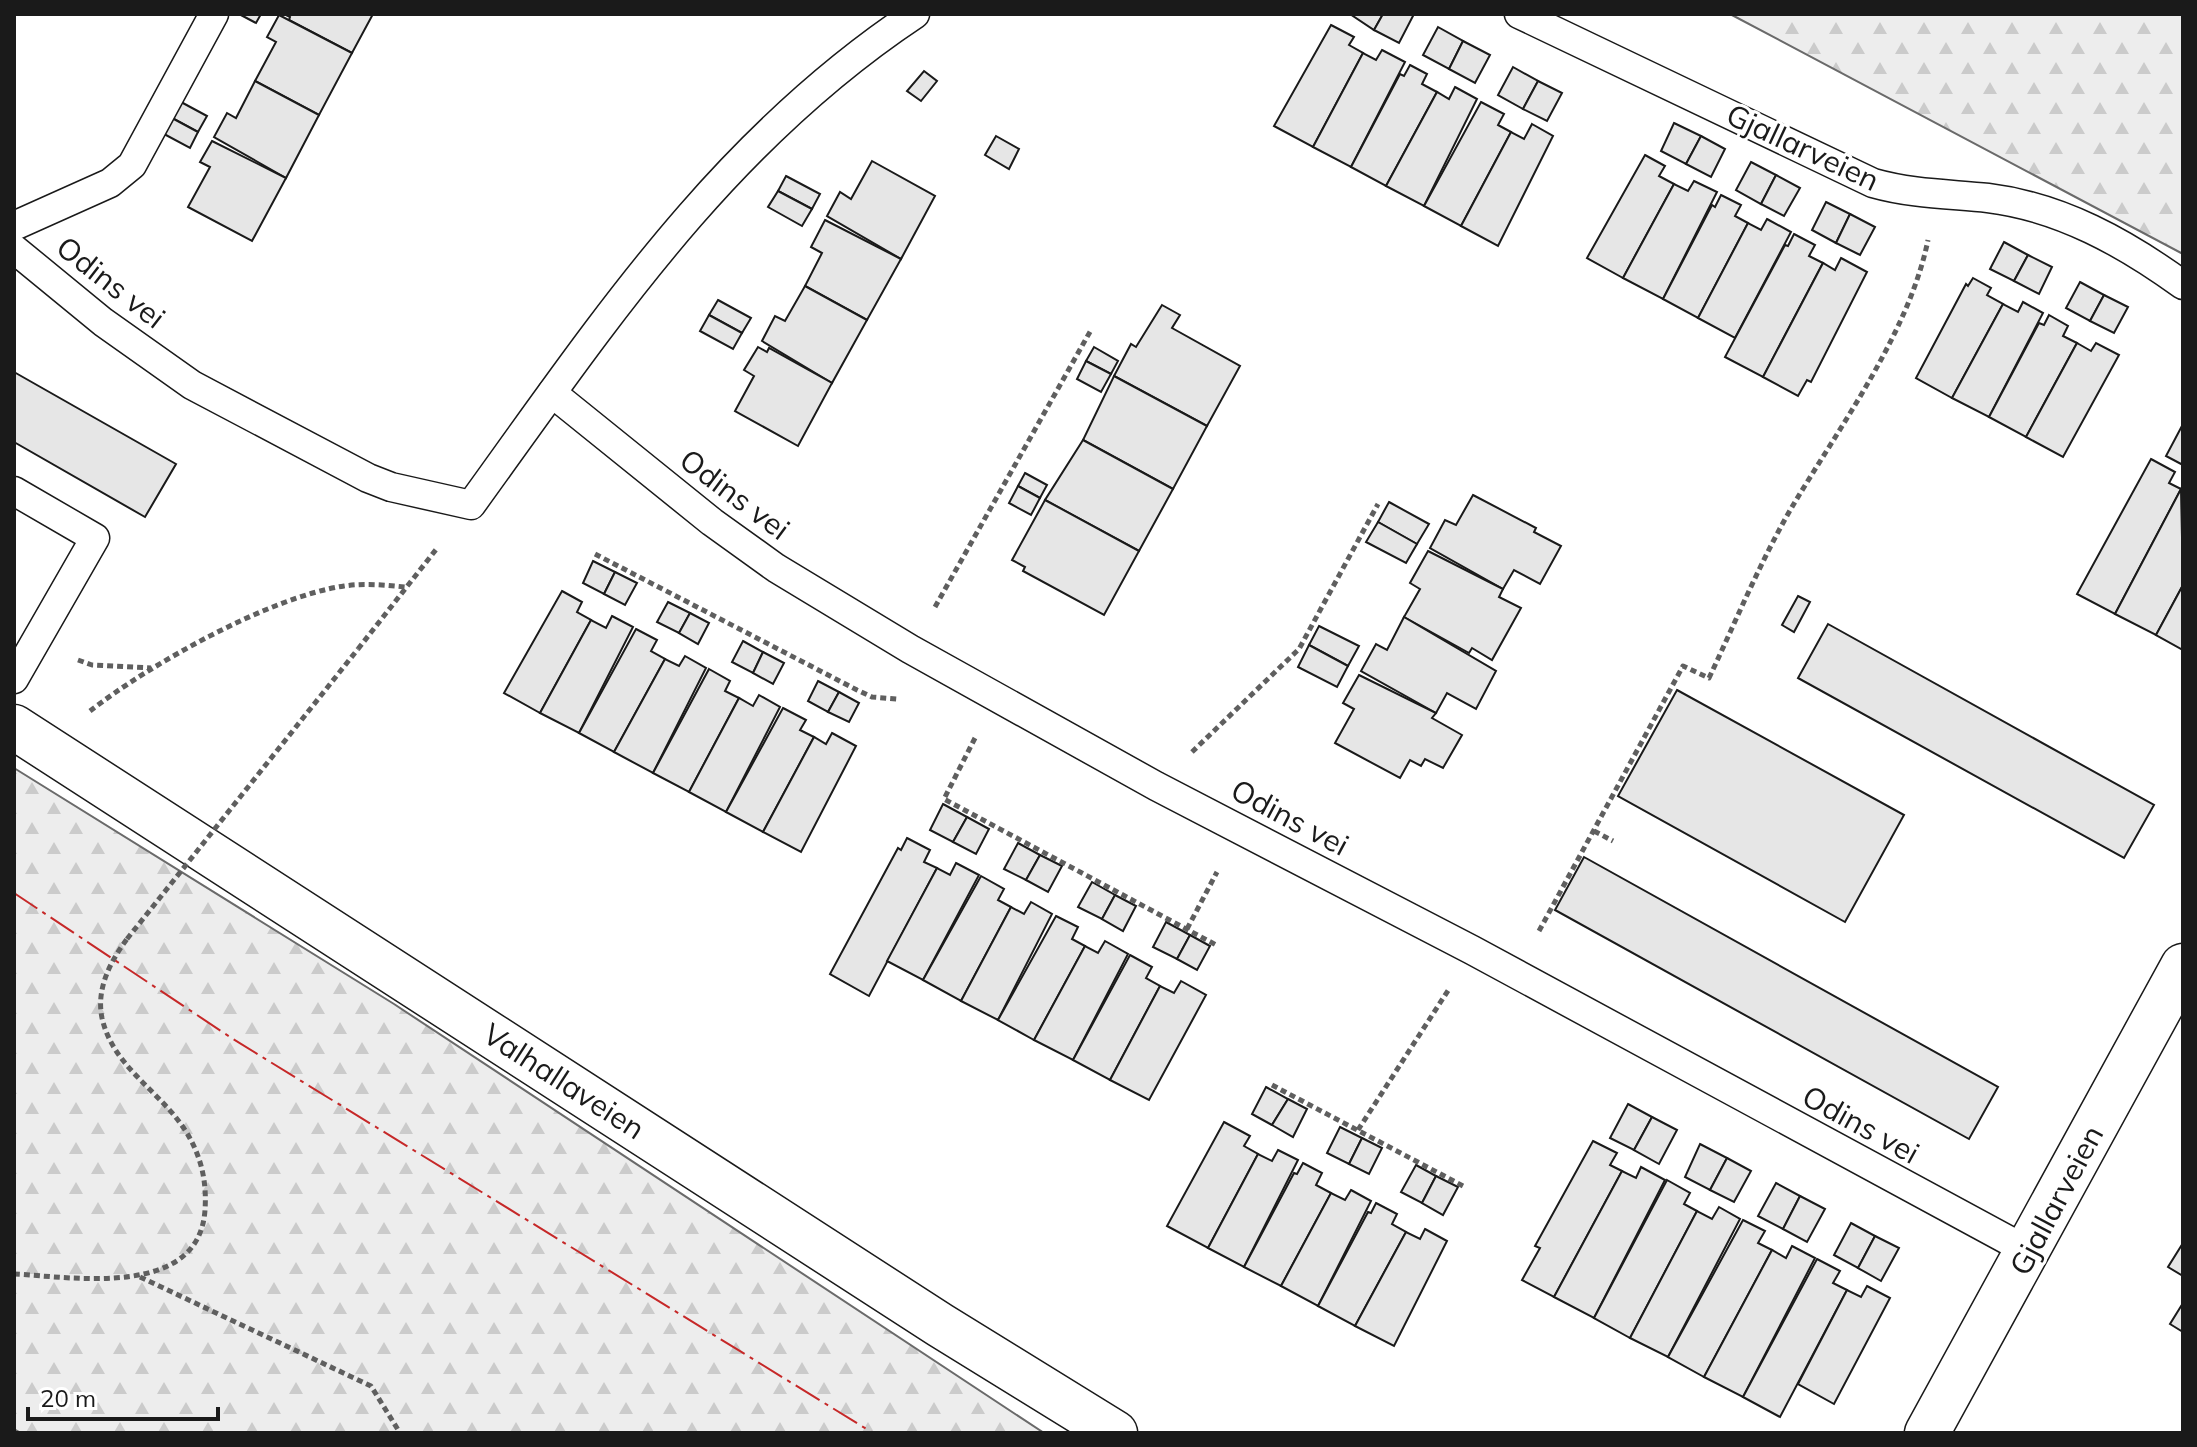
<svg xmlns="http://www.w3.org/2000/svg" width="2197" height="1447" viewBox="0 0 2197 1447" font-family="Mulish,sans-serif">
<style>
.forest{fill:url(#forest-firs);stroke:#6a6a6a;stroke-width:2}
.building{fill:#e6e6e6;stroke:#1a1a1a;stroke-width:2}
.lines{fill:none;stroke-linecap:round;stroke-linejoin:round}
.service-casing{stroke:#1a1a1a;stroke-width:31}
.minor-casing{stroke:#1a1a1a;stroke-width:47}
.tertiary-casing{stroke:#1a1a1a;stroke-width:47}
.path{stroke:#5f5f5f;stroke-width:5;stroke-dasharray:6 4;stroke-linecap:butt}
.service{stroke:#fff;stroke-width:28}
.minor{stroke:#fff;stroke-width:44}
.tertiary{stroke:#fff;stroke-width:44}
.path-bridge{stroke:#5f5f5f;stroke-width:5;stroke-dasharray:6 4;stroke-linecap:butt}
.power{stroke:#c62828;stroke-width:2;stroke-dasharray:28 6 4 6;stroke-linecap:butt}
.labels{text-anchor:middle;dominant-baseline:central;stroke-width:6;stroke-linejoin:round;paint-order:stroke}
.street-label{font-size:30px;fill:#1a1a1a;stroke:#fff}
</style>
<defs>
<pattern id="forest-firs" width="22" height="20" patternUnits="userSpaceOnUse" patternTransform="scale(2)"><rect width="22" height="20" fill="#ededed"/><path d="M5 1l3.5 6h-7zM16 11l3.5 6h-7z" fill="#cbcbcb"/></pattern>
</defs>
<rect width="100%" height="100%" fill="#fff"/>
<g class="forest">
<polygon points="1730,14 2183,14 2183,254"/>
<polygon points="14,768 394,1004 1044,1433 21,1433 14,1429"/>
</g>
<g class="building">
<polygon points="239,14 261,14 256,23"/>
<polygon points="284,14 373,14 352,53 289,20 290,17"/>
<polygon points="1350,14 1383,14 1374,30"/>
<polygon points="1383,14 1414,14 1399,43 1374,30"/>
<polygon points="279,15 352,53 319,115 255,81 276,42 267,37"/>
<polygon points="1331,25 1354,37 1349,45 1363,53 1313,147 1274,126"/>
<polygon points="1438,27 1463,41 1449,69 1423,55"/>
<polygon points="1463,41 1490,55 1475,83 1449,69"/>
<polygon points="1382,50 1405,62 1351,167 1313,147 1363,53 1376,60"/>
<polygon points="1410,65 1427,74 1422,84 1437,92 1386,186 1351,167 1400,74 1404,76"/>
<polygon points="1513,67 1538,81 1523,109 1498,95"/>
<polygon points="924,71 937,81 921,101 907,91"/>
<polygon points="255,81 319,115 286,178 214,137 227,113 236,118"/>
<polygon points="1538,81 1562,93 1547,121 1523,109"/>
<polygon points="1455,87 1477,99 1424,206 1386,186 1437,92 1449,99"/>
<polygon points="181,102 207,116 198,132 172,118"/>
<polygon points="1481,102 1504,114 1498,125 1511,132 1461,226 1424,206"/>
<polygon points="172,118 198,132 190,148 164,134"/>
<polygon points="1674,123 1701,136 1686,164 1661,151"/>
<polygon points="1532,124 1553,136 1498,246 1461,226 1511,132 1524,139"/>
<polygon points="996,136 1019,149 1009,169 985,155"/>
<polygon points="1701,136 1725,149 1711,177 1686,164"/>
<polygon points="212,141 286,178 252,241 188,207 210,167 200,162"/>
<polygon points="1645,155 1665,166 1659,176 1674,184 1623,278 1587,258"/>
<polygon points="872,161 935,196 901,259 827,216 840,192 851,199"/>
<polygon points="1751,162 1776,175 1761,204 1736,190"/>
<polygon points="1776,175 1800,188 1784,216 1761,204"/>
<polygon points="786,176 820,194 812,209 778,191"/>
<polygon points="1694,181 1717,192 1663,299 1623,278 1674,184 1688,191"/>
<polygon points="778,191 812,209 802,226 768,207"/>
<polygon points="1721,195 1741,205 1735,216 1748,223 1698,318 1663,299 1712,205 1715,207"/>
<polygon points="1826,202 1850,214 1836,243 1812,230"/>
<polygon points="1850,214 1875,227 1860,255 1836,243"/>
<polygon points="1767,219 1791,232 1735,338 1698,318 1748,223 1761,230"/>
<polygon points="825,220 901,259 867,320 805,286 822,253 811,247"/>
<polygon points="1794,234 1815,245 1809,256 1823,263 1763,377 1725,357 1785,245 1788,246"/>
<polygon points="2004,242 2028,255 2014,281 1990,269"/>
<polygon points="2028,255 2052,267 2039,294 2014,281"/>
<polygon points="1841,258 1867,272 1811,382 1807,380 1798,396 1763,377 1823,263 1835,270"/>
<polygon points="1973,278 1991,288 1987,295 2003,304 1952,398 1916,378 1966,284 1968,286"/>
<polygon points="2080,282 2104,295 2090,321 2066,308"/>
<polygon points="805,286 867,320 832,383 762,341 775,316 785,321"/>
<polygon points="2104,295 2128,307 2114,333 2090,321"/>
<polygon points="718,300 751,318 742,333 709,315"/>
<polygon points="2023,302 2043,313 1989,417 1952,398 2003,304 2018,312"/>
<polygon points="1162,305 1180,315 1172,328 1240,366 1207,426 1114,376 1131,344 1136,347"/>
<polygon points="709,315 742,333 733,349 700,331"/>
<polygon points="2049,315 2068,326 2063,336 2077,343 2026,437 1989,417 2039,323 2044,325"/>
<polygon points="2077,343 2091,351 2096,343 2119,355 2063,457 2026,437"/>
<polygon points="758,347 767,352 769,348 832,383 798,446 735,411 754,376 744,370"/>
<polygon points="1094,347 1118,361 1111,374 1086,361"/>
<polygon points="1086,361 1111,374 1101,392 1077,379"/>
<polygon points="14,372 176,464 145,517 14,442"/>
<polygon points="1114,376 1207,426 1173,489 1083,440"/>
<polygon points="2183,424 2183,465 2166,456"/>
<polygon points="1083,440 1173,489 1139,551 1045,500"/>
<polygon points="2151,459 2175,472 2169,483 2181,489 2115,614 2077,594"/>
<polygon points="1025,473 1047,485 1040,498 1018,486"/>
<polygon points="1018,486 1040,498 1031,515 1009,503"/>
<polygon points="2181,489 2183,585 2156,635 2115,614"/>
<polygon points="1473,495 1536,528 1534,532 1561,546 1540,584 1514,570 1503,589 1430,548 1445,520 1456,525"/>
<polygon points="1045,500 1139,551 1104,615 1023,571 1025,567 1012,560"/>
<polygon points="1389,502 1429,524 1417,544 1378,522"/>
<polygon points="1378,522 1417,544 1406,563 1366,542"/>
<polygon points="1428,551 1503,589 1499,597 1521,608 1492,660 1472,648 1469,653 1404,617 1420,589 1410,583"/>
<polygon points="593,561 615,572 604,594 583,583"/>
<polygon points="615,572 637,583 625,605 604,594"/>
<polygon points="2183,585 2183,650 2156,635"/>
<polygon points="562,591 582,602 577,612 591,620 540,713 504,693"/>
<polygon points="1798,596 1810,602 1794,632 1782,625"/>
<polygon points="668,602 690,613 679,633 657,622"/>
<polygon points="690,613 709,623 698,644 679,633"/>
<polygon points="612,616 633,627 579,733 540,713 591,620 606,628"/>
<polygon points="1404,617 1496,671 1476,709 1447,693 1436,713 1361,671 1376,644 1387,650"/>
<polygon points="1828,624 2154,805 2124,858 1798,678"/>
<polygon points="1319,626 1359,646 1348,666 1309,645"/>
<polygon points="636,629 657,640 651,651 665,659 614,752 579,733"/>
<polygon points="743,641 763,652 753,673 732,662"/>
<polygon points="1309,645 1348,666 1337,687 1298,667"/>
<polygon points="763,652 784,663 773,684 753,673"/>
<polygon points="685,656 706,668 653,773 614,752 665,659 679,666"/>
<polygon points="709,669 730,681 725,691 739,698 689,792 653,773"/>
<polygon points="1359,675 1436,713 1432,718 1462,735 1443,768 1425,759 1421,766 1410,760 1400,778 1335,743 1354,709 1343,703"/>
<polygon points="818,681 839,692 828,712 808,701"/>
<polygon points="1677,690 1904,815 1845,922 1618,796"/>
<polygon points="839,692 859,703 849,722 828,712"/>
<polygon points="759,695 780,707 726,812 689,792 739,698 753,706"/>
<polygon points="783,708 806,720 800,730 814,737 763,832 726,812"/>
<polygon points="832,733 856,746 801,852 763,832 814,737 826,744"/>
<polygon points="943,804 967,817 953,842 930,830"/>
<polygon points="967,817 989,829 976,854 953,842"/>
<polygon points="907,838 930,850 924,862 937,868 869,996 830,974 898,848 901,850"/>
<polygon points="1018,843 1040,855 1026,880 1004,869"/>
<polygon points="1040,855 1062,866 1048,892 1026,880"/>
<polygon points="1584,857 1998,1087 1969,1139 1555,910"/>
<polygon points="956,863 979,875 923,980 887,961 937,868 950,875"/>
<polygon points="981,876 1004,889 998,900 1011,907 961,1001 923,980"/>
<polygon points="1092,882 1115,895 1102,919 1078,907"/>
<polygon points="1115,895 1136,906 1123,931 1102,919"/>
<polygon points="1031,902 1052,914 998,1020 961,1001 1011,907 1024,914"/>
<polygon points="1056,916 1078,927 1072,939 1085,946 1034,1040 998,1020"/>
<polygon points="1166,922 1190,935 1177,959 1153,947"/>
<polygon points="1190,935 1210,946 1197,970 1177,959"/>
<polygon points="1105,941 1128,954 1073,1060 1034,1040 1085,946 1098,953"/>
<polygon points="1130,955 1152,967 1146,978 1160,986 1110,1080 1073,1060"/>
<polygon points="1181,981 1206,995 1149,1100 1110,1080 1160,986 1174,993"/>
<polygon points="1266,1087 1288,1099 1272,1125 1252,1114"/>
<polygon points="1288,1099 1307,1109 1293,1137 1272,1125"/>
<polygon points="1628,1104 1652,1117 1634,1150 1610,1138"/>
<polygon points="1652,1117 1677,1130 1659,1164 1634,1150"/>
<polygon points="1224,1122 1250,1136 1244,1146 1258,1154 1208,1248 1167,1226"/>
<polygon points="1340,1127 1362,1138 1349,1164 1327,1153"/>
<polygon points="1362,1138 1382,1148 1369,1174 1349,1164"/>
<polygon points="1593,1141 1617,1153 1610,1165 1622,1171 1554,1297 1522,1280 1540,1248 1535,1246"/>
<polygon points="1700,1144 1727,1158 1710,1190 1685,1177"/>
<polygon points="1278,1150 1298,1160 1244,1267 1208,1248 1258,1154 1272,1161"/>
<polygon points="1727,1158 1751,1171 1734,1202 1710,1190"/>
<polygon points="1303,1163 1322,1173 1316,1185 1331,1193 1281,1286 1244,1267 1294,1173 1297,1174"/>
<polygon points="1416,1165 1436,1176 1422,1203 1401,1192"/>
<polygon points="1641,1167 1665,1180 1594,1318 1554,1297 1622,1171 1636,1178"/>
<polygon points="1436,1176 1458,1187 1443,1215 1422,1203"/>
<polygon points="1667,1180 1690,1193 1684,1204 1697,1211 1630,1338 1594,1318"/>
<polygon points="1776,1183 1800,1196 1783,1229 1758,1216"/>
<polygon points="1351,1190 1371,1201 1318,1306 1281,1286 1331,1193 1345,1200"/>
<polygon points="1800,1196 1825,1209 1807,1242 1783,1229"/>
<polygon points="1376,1203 1397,1214 1392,1224 1406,1232 1355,1326 1318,1306 1368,1212 1371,1213"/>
<polygon points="1719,1207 1740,1219 1668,1357 1630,1338 1697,1211 1712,1219"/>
<polygon points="1743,1220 1765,1231 1758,1243 1772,1250 1704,1377 1668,1357"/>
<polygon points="1851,1223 1875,1236 1858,1268 1834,1255"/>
<polygon points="1425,1229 1447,1241 1394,1346 1355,1326 1406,1232 1420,1239"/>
<polygon points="1875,1236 1899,1248 1881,1281 1858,1268"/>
<polygon points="2183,1243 2183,1276 2168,1267"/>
<polygon points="1792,1246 1815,1258 1743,1397 1704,1377 1772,1250 1786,1258"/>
<polygon points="1817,1259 1840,1271 1833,1283 1847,1290 1780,1417 1743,1397"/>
<polygon points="1867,1286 1890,1298 1834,1404 1798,1384 1847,1290 1861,1297"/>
<polygon points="2183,1303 2183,1332 2170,1324"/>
</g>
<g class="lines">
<g class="service-casing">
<g id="service">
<path d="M1519 14 1873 183C1912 194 1949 194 1988 198 2061 207 2125 243 2183 285"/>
<polyline points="14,226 110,183 132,165 214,14"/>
<path d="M14 249 103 322 192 385 368 478 391 487 471 505C604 321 722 142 915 14"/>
<polyline points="552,393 712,522 776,568 910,649 1156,786 1472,950 2028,1251"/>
<polyline points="14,491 95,538 14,679"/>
</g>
</g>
<g class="minor-casing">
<polyline id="minor" points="1927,1433 2183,966"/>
</g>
<g class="tertiary-casing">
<polyline id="tertiary" points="14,727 940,1325 1115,1433"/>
</g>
<g class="path">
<polyline points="595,554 857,690 872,697 897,699"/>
<polyline points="935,607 1091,330"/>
<polyline points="358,649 438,547"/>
<polyline points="78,660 92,665 151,668"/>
<path d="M90 711C149 665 269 597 344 586 364 583 385 585 405 587"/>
<polyline points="975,738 944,799 1218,946"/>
<polyline points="1192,752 1299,649 1378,504"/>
<polyline points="1594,831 1613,841"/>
<polyline points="1187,929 1217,872"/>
<path d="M1539 931 1683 666 1709 678C1736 621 1760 562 1792 507 1840 426 1909 333 1928 240"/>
<polyline points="1272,1085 1465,1187"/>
<polyline points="1358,1130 1449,989"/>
<path d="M14 1274C73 1277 199 1299 205 1210 207 1181 201 1155 185 1130 159 1090 113 1067 102 1018 96 989 110 962 127 939"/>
<polyline points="140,1277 371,1386 400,1433"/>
</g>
<use href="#service" class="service"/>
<use href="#minor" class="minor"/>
<use href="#tertiary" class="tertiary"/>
<polyline class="path-bridge" points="127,939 358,649"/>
<polyline class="power" points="14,893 233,1039 873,1433"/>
</g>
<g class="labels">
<g class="street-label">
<text transform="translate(1803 147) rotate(25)">Gjallarveien</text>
<text transform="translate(111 282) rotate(38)">Odins vei</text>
<text transform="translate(735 494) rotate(37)">Odins vei</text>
<text transform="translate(1290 817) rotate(28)">Odins vei</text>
<text transform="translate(564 1081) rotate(33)">Valhallaveien</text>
<text transform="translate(1861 1124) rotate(29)">Odins vei</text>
<text transform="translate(2056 1200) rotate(-62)">Gjallarveien</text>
</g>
</g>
<rect width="2197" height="1447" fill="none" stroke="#1a1a1a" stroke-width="32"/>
<path d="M28 1407v12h190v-12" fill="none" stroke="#1a1a1a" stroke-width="4"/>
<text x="40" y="1407" font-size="24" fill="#1a1a1a" stroke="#ffffff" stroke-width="6" paint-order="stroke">20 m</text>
</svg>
